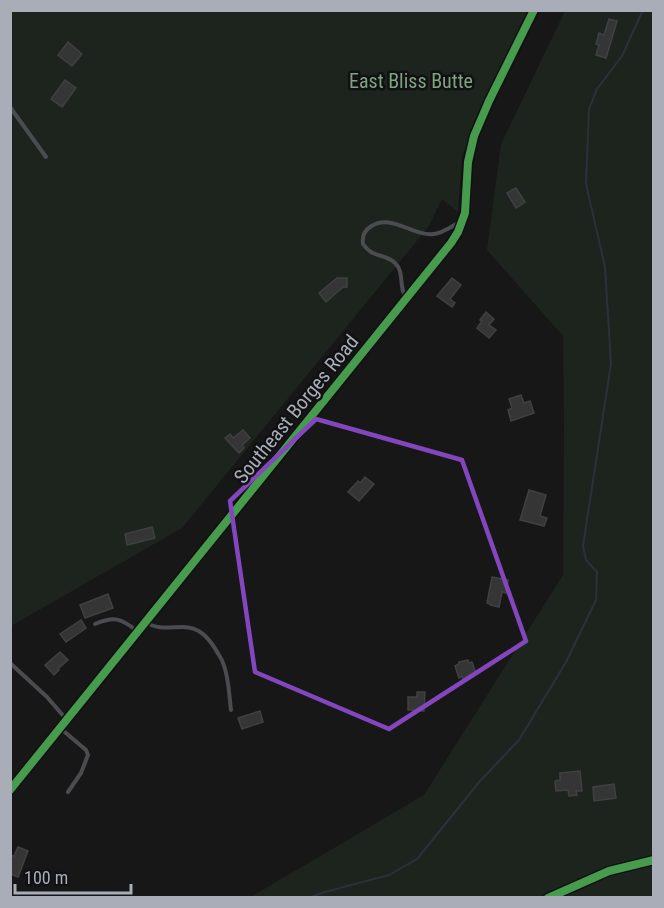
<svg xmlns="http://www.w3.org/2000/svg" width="664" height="908" viewBox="0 0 664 908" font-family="'Roboto Condensed',sans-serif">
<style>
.green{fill:#1d241e}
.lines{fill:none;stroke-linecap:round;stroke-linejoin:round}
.stream{stroke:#2a3239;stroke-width:2}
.building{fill:#353536;stroke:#3f4043;stroke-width:1.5}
.service{stroke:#4b4c50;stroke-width:4}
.tertiary{stroke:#4b4c50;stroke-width:8}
.secondary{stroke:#4a4a4e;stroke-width:9}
.cycleway-casing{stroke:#111113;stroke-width:11}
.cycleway{stroke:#469c4c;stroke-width:8}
.marked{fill:none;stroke:#8446be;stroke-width:4.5;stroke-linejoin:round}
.labels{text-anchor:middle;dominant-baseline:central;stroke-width:5;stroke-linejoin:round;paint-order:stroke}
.park-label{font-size:20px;fill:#7fa381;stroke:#111113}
.street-label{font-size:20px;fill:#a8adb8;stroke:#111113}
</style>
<rect width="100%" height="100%" fill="#171717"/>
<g class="green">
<polygon points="11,11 529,11 462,156 458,212 442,199 429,226 182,528 11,626"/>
<polygon points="565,11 653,11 653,897 249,898 424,795 563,575 564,426 563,336 487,250 501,144"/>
</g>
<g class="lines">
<polyline class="stream" points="308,898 325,892 389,875 417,859 480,781 519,740 566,662 596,600 597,572 586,560 583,546 611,364 605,267 586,184 589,109 597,89 622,56 643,10"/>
</g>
<g class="building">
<polygon points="609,19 617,21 606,58 596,55 599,45 596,44 599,33 604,35"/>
<polygon points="68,42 82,54 72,66 58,55"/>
<polygon points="65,80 76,88 62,107 51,99"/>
<polygon points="516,188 525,202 516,208 507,193"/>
<polygon points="337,278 347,278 347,287 343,287 326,302 319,293"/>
<polygon points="452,278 461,285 450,299 455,303 452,307 437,296"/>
<polygon points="486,312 494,319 489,325 496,330 489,338 477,328 482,321 480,320"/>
<polygon points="521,395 524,403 530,401 534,413 511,421 508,410 512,408 509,399"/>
<polygon points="243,430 250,438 242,445 244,448 239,453 225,438 230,434 233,438"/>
<polygon points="365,477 374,484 359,501 348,492 358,481 360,483"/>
<polygon points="529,490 546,495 540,516 547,518 544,526 520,520"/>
<polygon points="152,527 155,538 127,545 125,534"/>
<polygon points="492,577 508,580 506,593 502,592 499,607 490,605 490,604 487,603"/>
<polygon points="108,594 113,608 85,618 80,605"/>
<polygon points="81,620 86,628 66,642 60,634"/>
<polygon points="60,652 68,660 58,669 59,670 54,675 45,665"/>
<polygon points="468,660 469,663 472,662 476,673 472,674 473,677 463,680 462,676 459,678 455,666 459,664 459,662"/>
<polygon points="417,692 425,692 424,711 408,710 408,697 417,697"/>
<polygon points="260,711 263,722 242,729 238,718"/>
<polygon points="580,771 582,791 576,791 577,795 569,796 568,790 556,791 555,781 560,780 560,773"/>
<polygon points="614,784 616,798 594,801 593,787"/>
<polygon points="18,847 28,851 18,877 10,874 10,855 14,856"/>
</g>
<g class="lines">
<g class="service">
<polyline points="10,107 46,157"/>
<path d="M407 299C398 289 405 272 395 263 385 253 373 259 363 244 362 237 364 231 370 227 391 212 413 237 434 234 443 233 452 226 460 222"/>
<path d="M146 622C157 630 170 627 183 627 199 627 208 637 216 650 218 654 222 659 223 663 229 677 229 695 231 710"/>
<path d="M95 624C114 616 121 618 137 631"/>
<polyline points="10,663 47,697 66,719"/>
<polyline points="60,728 86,750 88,755 81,773 68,792"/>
</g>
<polyline class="tertiary" points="10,790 451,243 458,232 465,213 468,162 474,136 489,101 534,10"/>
<polyline class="secondary" points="548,898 609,871 654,860"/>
<g class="cycleway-casing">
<g id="cycleway">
<polyline points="10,790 451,243 458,232 465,213 468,162 474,136 489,101 534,10"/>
<polyline points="548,898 609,871 654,860"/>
</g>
</g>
<use href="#cycleway" class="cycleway"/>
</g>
<path class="marked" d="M316 419 462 460 526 641 389 729 255 672 230 501Z"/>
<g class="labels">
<g class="park-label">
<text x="411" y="81">East Bliss Butte</text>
</g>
<g class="street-label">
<text transform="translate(296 409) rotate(-51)">Southeast Borges Road</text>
</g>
</g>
<rect width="664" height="908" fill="none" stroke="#a8adb8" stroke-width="24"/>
<path d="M15 884v9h116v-9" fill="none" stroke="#a8adb8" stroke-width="3"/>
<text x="24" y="884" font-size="18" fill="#a8adb8" stroke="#111113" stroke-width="4.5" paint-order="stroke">100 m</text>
</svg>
